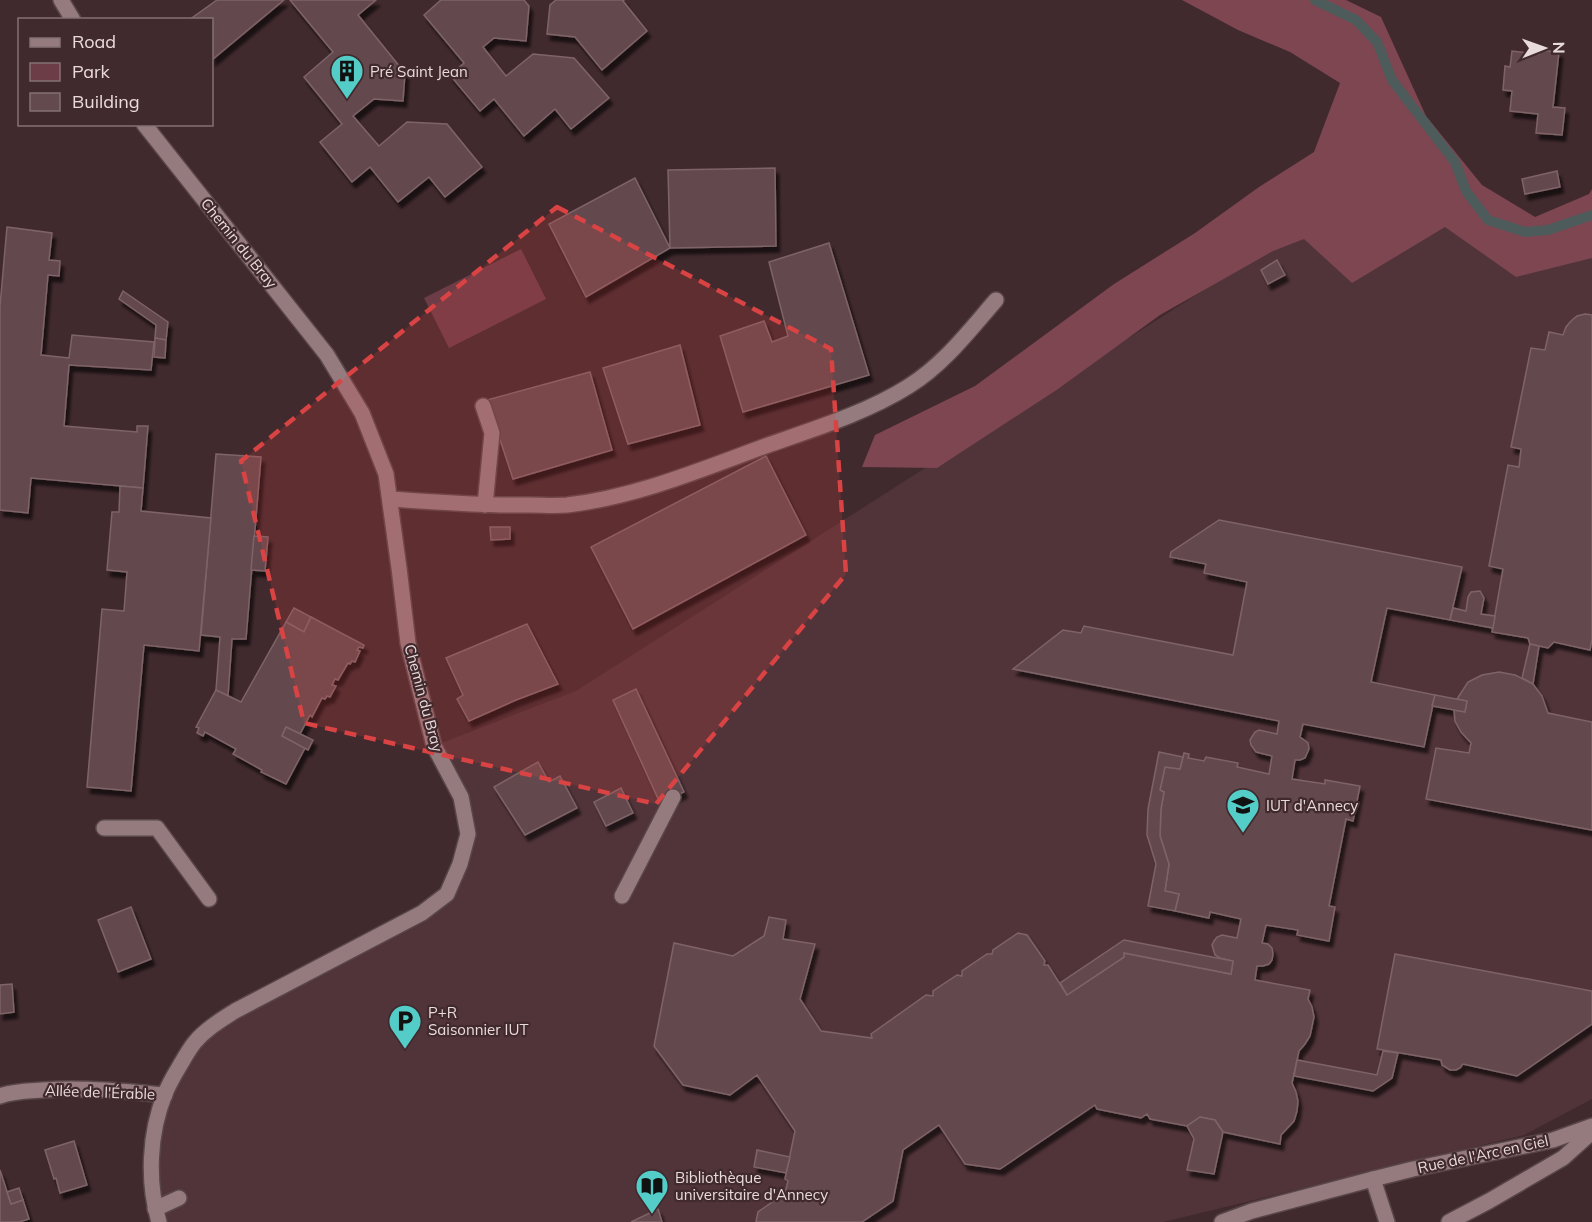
<svg xmlns="http://www.w3.org/2000/svg" width="1592" height="1222" viewBox="0 0 1592 1222" font-family="Mulish,sans-serif">
<style>
.built{fill:#513439}
.green{fill:#6c3d46}
.forest{fill:#7d4651}
.lines{fill:none;stroke-linecap:round;stroke-linejoin:round}
.stream{stroke:#4e5b5b;stroke-width:10}
.building{fill:#634a4e;stroke:#7e6367;stroke-width:1.5;filter:url(#shadow)}
.service-casing{stroke:#594649;stroke-width:18}
.minor-casing{stroke:#594649;stroke-width:18}
.service{stroke:#957a7e;stroke-width:15}
.minor{stroke:#957a7e;stroke-width:15}
.marked{fill:#d94343;fill-opacity:0.2;stroke:#d94343;stroke-width:4.5;stroke-dasharray:12 8;stroke-linejoin:round}
.labels{text-anchor:middle;dominant-baseline:central;stroke-width:4.5;stroke-linejoin:round;paint-order:stroke}
.poi-label{font-size:15px;fill:#e9dadc;stroke:#412a2e;text-anchor:start}
.street-label{font-size:15px;fill:#e9dadc;stroke:#412a2e}
</style>
<defs>
<filter id="shadow"><feDropShadow dx="3.5" dy="6" stdDeviation="1.5" flood-color="#0009"/></filter>
</defs>
<rect width="100%" height="100%" fill="#412a2e"/>
<polygon class="built" points="1323,214 1488,220 1592,215 1592,1099 1524,1135 1163,1222 160,1222 150,1194 160,1108 197,1039 447,894 468,834 434,746 576,691"/>
<polygon class="green" points="521,249 546,299 449,348 424,298"/>
<polygon class="forest" points="1182,0 1346,0 1381,17 1426,116 1482,185 1535,217 1589,194 1592,189 1592,258 1516,277 1445,227 1352,283 1304,239 1273,251 1160,315 1058,389 937,468 862,467 875,435 975,386 1114,284 1195,233 1259,187 1314,152 1340,83 1290,52 1238,30"/>
<g class="lines">
<polyline class="stream" points="1315,0 1356,20 1377,42 1392,80 1455,162 1466,191 1488,220 1525,232 1548,230 1592,215"/>
</g>
<g class="building">
<polygon points="217,0 284,0 212,60 212,20 189,20"/>
<polygon points="290,0 376,0 358,15 405,73 403,101 374,99 353,116 379,146 407,122 447,124 482,167 445,197 429,177 398,202 370,167 352,182 320,142 342,124 304,77 333,52"/>
<polygon points="441,0 524,0 529,6 526,41 494,38 483,47 506,76 533,54 574,58 609,98 571,129 555,109 524,136 494,99 480,111 450,75 464,63 424,15"/>
<polygon points="556,0 624,0 623,1 647,31 602,70 575,37 547,34 550,5"/>
<polygon points="1539,50 1559,52 1553,107 1565,108 1562,135 1536,133 1538,114 1510,111 1512,91 1503,90 1505,66 1510,67 1512,51 1539,54"/>
<polygon points="775,168 776,246 670,248 668,170"/>
<polygon points="1557,171 1560,187 1525,194 1522,179"/>
<polygon points="635,178 670,248 586,297 549,224"/>
<polygon points="7,227 52,233 49,260 60,261 59,276 48,275 41,355 69,358 72,335 154,342 151,370 69,365 64,426 137,432 137,426 148,426 143,488 31,478 28,513 0,510 0,306"/>
<polygon points="829,243 869,375 743,412 720,336 764,321 772,342 788,336 769,262"/>
<polygon points="1277,260 1285,275 1268,284 1261,270"/>
<polygon points="123,291 168,322 166,340 155,338 156,325 119,299"/>
<polygon points="1585,314 1592,315 1592,639 1590,650 1554,642 1548,648 1530,644 1528,638 1492,632 1503,569 1489,566 1508,465 1519,467 1521,449 1511,447 1531,348 1545,350 1549,332 1563,335 1566,327 1571,321 1577,316"/>
<polygon points="155,338 166,340 165,358 154,357"/>
<polygon points="680,345 700,425 628,444 603,368"/>
<polygon points="590,372 612,450 513,479 487,400"/>
<polygon points="216,454 261,457 246,639 232,639 228,696 216,690 220,637 201,635"/>
<polygon points="766,456 806,535 633,629 591,547"/>
<polygon points="120,486 143,488 141,511 211,518 199,651 144,645 131,791 87,787 102,609 124,611 127,572 107,570 112,512 119,512"/>
<polygon points="1219,520 1462,567 1450,620 1387,608 1371,682 1435,695 1424,747 1303,724 1300,737 1308,743 1309,749 1305,758 1300,760 1295,760 1292,779 1325,784 1325,780 1360,786 1353,821 1346,819 1329,906 1335,907 1329,941 1297,935 1298,930 1266,925 1262,943 1268,944 1272,948 1273,954 1272,960 1269,964 1263,966 1257,966 1255,980 1310,990 1308,999 1312,1007 1314,1017 1310,1036 1305,1044 1299,1051 1292,1083 1296,1092 1298,1101 1297,1111 1294,1121 1281,1135 1280,1144 1223,1132 1215,1120 1200,1117 1187,1126 1150,1119 1147,1114 1141,1118 1097,1109 1095,1105 1000,1169 965,1164 939,1125 903,1150 893,1201 862,1222 756,1222 758,1212 785,1193 788,1181 785,1179 795,1131 757,1075 730,1095 683,1085 654,1046 674,943 733,956 764,936 769,917 786,920 783,939 815,944 800,999 821,1031 872,1038 871,1034 926,995 933,996 933,991 957,975 962,976 962,971 987,954 992,954 993,950 1018,933 1027,935 1045,961 1044,965 1048,965 1067,995 1124,957 1124,953 1231,974 1233,961 1220,958 1215,955 1212,945 1214,941 1217,937 1222,935 1237,938 1241,919 1210,912 1209,918 1175,911 1179,894 1165,891 1169,864 1160,836 1161,809 1164,792 1160,790 1165,767 1180,769 1184,753 1189,754 1188,758 1204,761 1206,757 1238,763 1237,767 1269,774 1272,756 1256,752 1251,745 1250,740 1255,732 1259,730 1277,734 1279,721 1013,669 1063,630 1081,633 1084,626 1233,655 1247,582 1204,573 1206,564 1170,557 1171,552"/>
<polygon points="490,527 510,527 510,539 491,540"/>
<polygon points="254,536 268,537 265,571 251,570"/>
<polygon points="1480,591 1484,598 1481,614 1495,616 1493,628 1450,620 1453,608 1466,611 1468,597 1471,592"/>
<polygon points="294,608 311,617 304,632 286,622"/>
<polygon points="311,617 364,645 363,648 359,647 357,650 360,651 355,662 352,661 350,664 348,663 338,680 335,679 332,685 336,686 330,697 327,696 325,699 322,698 312,717 310,715 300,734 286,727 282,736 305,748 286,784 261,772 262,770 233,754 236,749 205,732 203,736 197,733 199,728 196,727 216,690 241,702 286,622 304,632"/>
<polygon points="527,624 558,684 516,700 469,721 457,699 463,695 446,658"/>
<polygon points="1530,644 1539,646 1533,684 1522,678"/>
<polygon points="1499,672 1515,675 1533,684 1542,696 1548,713 1592,722 1592,830 1426,799 1436,748 1469,753 1471,743 1461,732 1455,721 1454,710 1465,712 1467,701 1457,699 1468,682 1482,675"/>
<polygon points="636,689 684,792 660,803 613,700"/>
<polygon points="1435,695 1467,701 1465,712 1432,706"/>
<polygon points="286,727 313,740 308,750 282,736"/>
<polygon points="1159,752 1183,757 1180,769 1165,767 1160,790 1164,792 1161,809 1160,836 1169,864 1165,891 1179,894 1175,911 1148,906 1156,864 1147,835 1148,809"/>
<polygon points="538,762 549,782 560,776 577,808 525,835 494,787"/>
<polygon points="621,788 633,813 606,826 594,802"/>
<polygon points="131,907 151,959 118,972 98,920"/>
<polygon points="1124,940 1233,961 1231,974 1124,953 1124,957 1067,995 1060,983"/>
<polygon points="1395,954 1592,991 1592,1024 1517,1076 1463,1064 1460,1068 1456,1070 1450,1070 1442,1065 1441,1060 1377,1049"/>
<polygon points="12,984 14,1012 0,1014 0,985"/>
<polygon points="1383,1051 1398,1053 1392,1078 1373,1091 1294,1076 1297,1060 1377,1075"/>
<polygon points="1200,1117 1215,1120 1223,1132 1214,1174 1187,1170 1194,1139 1187,1126"/>
<polygon points="74,1141 87,1185 60,1193 56,1178 54,1179 45,1150"/>
<polygon points="757,1150 790,1157 786,1173 754,1167"/>
<polygon points="0,1170 11,1204 23,1200 29,1219 19,1222 0,1222"/>
<polygon points="19,1188 23,1200 11,1204 7,1192"/>
<polygon points="658,1209 662,1222 631,1222"/>
</g>
<g class="lines">
<g class="service-casing">
<g id="service">
<polyline points="483,406 492,433 485,505"/>
<path d="M390 499C436 502 483 506 530 505 542 505 555 506 567 505 637 497 705 468 771 444 817 428 868 412 909 386 944 364 969 331 996 300"/>
<polyline points="104,828 157,828 209,899"/>
<polyline points="622,896 673,797"/>
<polyline points="155,1209 179,1198"/>
</g>
</g>
<g class="minor-casing">
<g id="minor">
<polyline points="61,0 73,20"/>
<path d="M144 124 327 355 362 413 386 474 399 568 408 643 434 746 461 797 468 834 460 864 447 894 422 913 235 1011C221 1020 206 1029 195 1042 190 1048 186 1055 182 1062 176 1072 169 1083 165 1094 149 1133 147 1182 159 1222"/>
<path d="M0 1096C13 1091 28 1091 42 1090 83 1087 124 1091 165 1095"/>
<polyline points="1373,1179 1387,1222"/>
<polyline points="1222,1222 1252,1211 1373,1179 1413,1169 1553,1140 1592,1126"/>
<polyline points="1449,1222 1489,1201 1563,1158 1592,1132"/>
</g>
</g>
<use href="#service" class="service"/>
<use href="#minor" class="minor"/>
</g>
<path class="marked" d="M557 207 831 349 846 574 656 804 304 723 241 461Z"/>
<defs>
<g id="building-pin" transform="scale(1.725)"><path d="M0 17L-7.5 6A9.5 9.5 0 1 1 7.5 6Z" fill="#54cdc8" stroke="#412a2e"/><path d="M-4-6H4V6H1V3H-1V6H-4ZM-2.5-4.3h1.7v1.8h-1.7ZM.8-4.3h1.7v1.8H.8ZM-2.5-1h1.7V.8h-1.7ZM.8-1h1.7V.8H.8Z" fill="#111"/></g>
<g id="university-pin" transform="scale(1.725)"><path d="M0 17L-7.5 6A9.5 9.5 0 1 1 7.5 6Z" fill="#54cdc8" stroke="#412a2e"/><path d="M0-5L7-2L0 1L-7-2ZM-4 1L0 2.5L4 1V4Q0 6-4 4Z" fill="#111"/></g>
<g id="parking-pin" transform="scale(1.725)"><path d="M0 17L-7.5 6A9.5 9.5 0 1 1 7.5 6Z" fill="#54cdc8" stroke="#412a2e"/><path d="M-3.5-5.5H1a3.5 3.5 0 0 1 0 7H-1V5.5H-3.5ZM-1-3.4V-.6H.8a1.4 1.4 0 0 0 0-2.8Z" fill="#111"/></g>
<g id="library-pin" transform="scale(1.725)"><path d="M0 17L-7.5 6A9.5 9.5 0 1 1 7.5 6Z" fill="#54cdc8" stroke="#412a2e"/><path d="M-6-4Q-3-5.5-.7-3.5V5Q-3 3-6 4ZM6-4Q3-5.5 .7-3.5V5Q3 3 6 4Z" fill="#111"/></g>
</defs>
<g fill-rule="evenodd">
<use href="#building-pin" x="347" y="71"/>
<use href="#university-pin" x="1243" y="805"/>
<use href="#parking-pin" x="405" y="1021"/>
<use href="#library-pin" x="652" y="1186"/>
</g>
<g class="labels">
<g class="poi-label">
<text x="370" y="71">Pré Saint Jean</text>
<text x="1266" y="805">IUT d'Annecy</text>
<text x="428" y="1012">P+R<tspan x="428" dy="17">Saisonnier IUT</tspan></text>
<text x="675" y="1177">Bibliothèque<tspan x="675" dy="17">universitaire d'Annecy</tspan></text>
</g>
<g class="street-label">
<text transform="translate(239 243) rotate(51)">Chemin du Bray</text>
<text transform="translate(424 698) rotate(75)">Chemin du Bray</text>
<text transform="translate(100 1092) rotate(2)">Allée de l'Érable</text>
<text transform="translate(1483 1154) rotate(-12)">Rue de l'Arc en Ciel</text>
</g>
</g>
<rect x="18" y="18" width="195" height="108" fill="#412a2e" stroke="#847074" stroke-width="1.5"/>
<rect x="30" y="38" width="30" height="9" fill="#957a7e" stroke="#847074" stroke-width="1.5"/>
<text x="72" y="48" font-size="18" fill="#e9dadc">Road</text>
<rect x="30" y="63" width="30" height="18" fill="#6c3d46" stroke="#847074" stroke-width="1.5"/>
<text x="72" y="78" font-size="18" fill="#e9dadc">Park</text>
<rect x="30" y="93" width="30" height="18" fill="#634a4e" stroke="#847074" stroke-width="1.5"/>
<text x="72" y="108" font-size="18" fill="#e9dadc">Building</text>
<g transform="translate(1544 48) rotate(89)" stroke="#412a2e" stroke-width="4.5" paint-order="stroke">
<path d="M0-4.5L10 22L0 15L-10 22Z" fill="#e9dadc"/>
<text y="-9" font-size="16" font-weight="bold" text-anchor="middle" fill="#e9dadc">N</text>
</g>
</svg>
